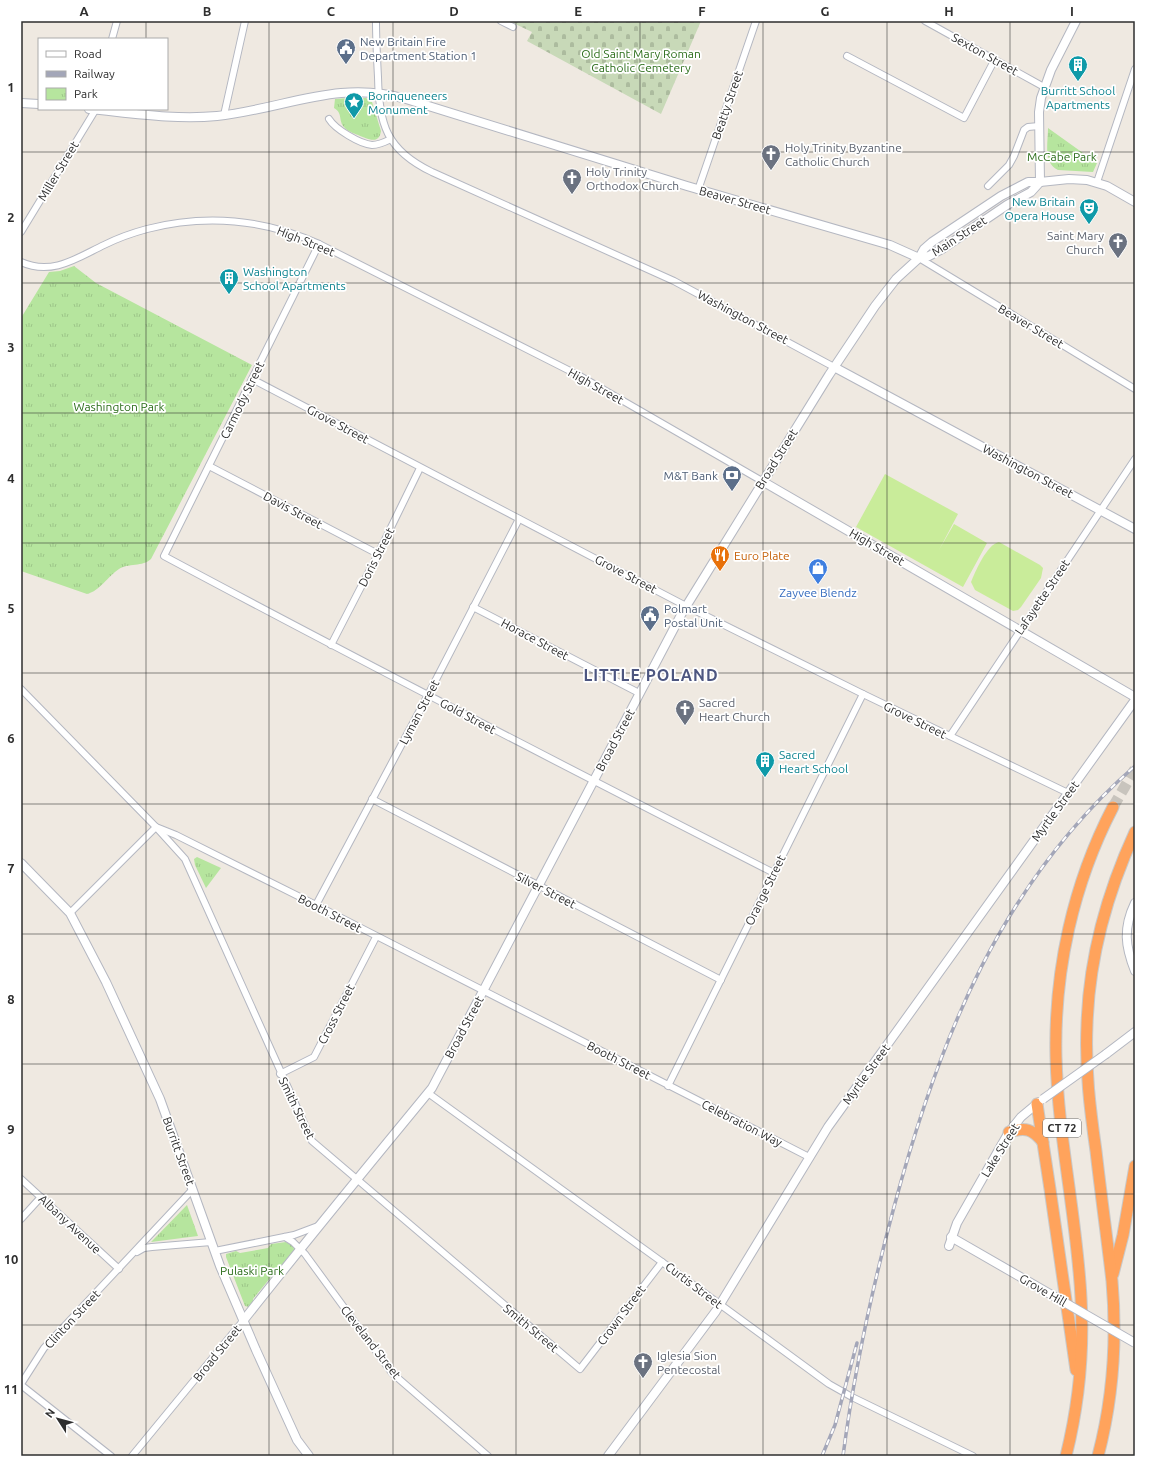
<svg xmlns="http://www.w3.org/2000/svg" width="1156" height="1477" viewBox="0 0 1156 1477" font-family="Ubuntu,sans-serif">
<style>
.cemetery{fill:url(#cemetery-stones)}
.park{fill:url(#park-tufts)}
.pitch{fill:#c9ec9a}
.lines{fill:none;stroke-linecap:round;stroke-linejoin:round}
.highway-tunnel{stroke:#c8c4bd;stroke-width:11;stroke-dasharray:11 5.5;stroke-linecap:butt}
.street-casing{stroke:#b4b7c1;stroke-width:8}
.secondary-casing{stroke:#b4b7c1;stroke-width:10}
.highway-casing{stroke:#c9c9c9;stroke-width:13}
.street{stroke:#fff;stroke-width:6}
.secondary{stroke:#fff;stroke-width:8}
.highway{stroke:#ffa35c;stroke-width:11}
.rail-casing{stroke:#a3a6b8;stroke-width:3.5}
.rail{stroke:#fff;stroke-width:2;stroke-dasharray:6;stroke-linecap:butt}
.secondary-bridge-casing{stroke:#b4b7c1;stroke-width:10;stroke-linecap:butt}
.secondary-bridge{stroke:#fff;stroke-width:8}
.grid{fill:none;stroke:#2e2e2e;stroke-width:1;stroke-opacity:0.55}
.labels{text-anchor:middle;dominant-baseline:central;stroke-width:3.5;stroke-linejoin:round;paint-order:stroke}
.shield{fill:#fff;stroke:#6d6d6d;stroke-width:1}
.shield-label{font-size:11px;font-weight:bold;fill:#2e2e2e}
.service-label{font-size:12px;fill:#4e5e75;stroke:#fff;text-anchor:start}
.park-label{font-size:12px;fill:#2c6e1b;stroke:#fff}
.street-label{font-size:12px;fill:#2e2e2e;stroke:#fff}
.culture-label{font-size:12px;fill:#0d838f;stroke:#fff;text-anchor:start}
.worship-label{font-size:12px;fill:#5b616d;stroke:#fff;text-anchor:start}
.food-label{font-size:12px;fill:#c56008;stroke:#fff;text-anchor:start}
.shop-label{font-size:12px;fill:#366cbe;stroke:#fff}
.district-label{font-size:16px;font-weight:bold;letter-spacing:1px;fill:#4d5680;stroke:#fff}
.neatline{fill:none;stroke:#2e2e2e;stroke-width:1.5}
.grid-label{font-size:13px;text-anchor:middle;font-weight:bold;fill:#2e2e2e}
</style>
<defs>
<pattern id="cemetery-stones" width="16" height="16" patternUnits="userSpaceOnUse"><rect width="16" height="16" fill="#c8d9b8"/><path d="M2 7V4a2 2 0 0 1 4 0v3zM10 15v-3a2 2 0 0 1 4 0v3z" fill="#acbb9e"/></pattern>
<pattern id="park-tufts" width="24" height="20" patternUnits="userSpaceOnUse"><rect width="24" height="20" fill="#b6e59e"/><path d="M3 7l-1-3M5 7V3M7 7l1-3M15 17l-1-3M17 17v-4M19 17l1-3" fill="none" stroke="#9dc588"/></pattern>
</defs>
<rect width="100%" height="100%" fill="#efe9e1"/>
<polygon class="cemetery" points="509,21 701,21 661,114 527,41 532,32"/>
<g class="park">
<path d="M349 98H366L372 102 381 131C379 146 366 138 358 135 353 133 347 131 344 127 338 120 343 113 334 108L335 99Z"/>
<path d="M1048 128 1097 163 1093 172 1058 170C1043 163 1048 143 1048 128Z"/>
<path d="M74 266 96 283 252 365 151 559C143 567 128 563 119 569 108 576 100 591 87 594L21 571V318L49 272 60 271Z"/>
<polygon points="197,857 221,868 206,888 195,865 194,859"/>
<polygon points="187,1205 198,1236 151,1242"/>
<polygon points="286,1242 293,1246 295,1252 285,1266 280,1266 253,1299 253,1304 249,1307 245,1306 226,1257 226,1254 236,1251 240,1253 268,1248 271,1244"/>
</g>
<g class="pitch">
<polygon points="885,474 958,514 939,550 954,524 987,543 963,587 856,527"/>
<path d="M999 542 1040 565 1043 568 1041 578 1021 607 1018 610 1013 611 975 590 971 582C975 572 987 544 999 542Z"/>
</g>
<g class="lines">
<polyline class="highway-tunnel" points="1113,807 1135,769"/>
<g class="street-casing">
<g id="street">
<path d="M376 21C376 40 377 58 378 77 379 124 386 150 432 172L674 281 834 367"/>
<polyline points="501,21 513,27"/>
<polyline points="925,21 1044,87"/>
<polyline points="112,39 117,21"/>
<polyline points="847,56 964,118 995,59"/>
<polyline points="224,115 245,21"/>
<path d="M329 119C335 129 360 144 372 145 379 145 385 142 391 139"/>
<polyline points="1097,182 1135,69"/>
<polyline points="988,186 1009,165 1014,156 1024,130 1028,127 1039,126"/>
<polyline points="698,190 756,21"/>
<polyline points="21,232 96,109"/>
<path d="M319 244 164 556C366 664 570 769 774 873"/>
<polyline points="919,258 1135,389"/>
<path d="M21 262C52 276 77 258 104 245 118 238 132 233 147 229 205 214 265 219 319 244L580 376 762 481"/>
<polyline points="252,379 686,606 863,694 1068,793"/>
<polyline points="209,466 378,554"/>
<polyline points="473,607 639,693"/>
<polyline points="331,645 378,554 420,468"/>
<polyline points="21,689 156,827 176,835 316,905 809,1157"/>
<polyline points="950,736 1135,459"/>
<polyline points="372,799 721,980"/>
<polyline points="316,905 428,695 519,519"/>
<polyline points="70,913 156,827 185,859 312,1141 580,1369 662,1262"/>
<polyline points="280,1074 314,1057 376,937"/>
<polyline points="668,1086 863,694"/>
<polyline points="428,1093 662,1262 829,1384 852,1397 973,1456"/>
<polyline points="21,1179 119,1269"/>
<polyline points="21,1219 41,1197"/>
<polyline points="285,1237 293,1242 305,1254 392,1373 488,1456"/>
<polyline points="215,1251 294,1235 318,1226"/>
<polyline points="137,1252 144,1248 152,1247 211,1242"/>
<polyline points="21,1384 44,1348 193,1189"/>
<polyline points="21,1385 111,1456"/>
<polyline points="132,1456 243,1321"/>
</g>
</g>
<g class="secondary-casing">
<g id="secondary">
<polyline points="21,103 39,104"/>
<path d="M89 109C131 113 174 120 217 116 284 109 338 79 406 99L687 186 890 245 919 258"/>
<polyline points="1040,182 1039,112 1041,98 1051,70 1076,21"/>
<polyline points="919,258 929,256 942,249 1007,205 1031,192 1040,182"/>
<polyline points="834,367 1135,529"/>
<polyline points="762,481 1135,697"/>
<polyline points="21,863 70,913 106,982 160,1099 220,1266 256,1350 297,1440 309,1456"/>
<path d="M1135 903C1123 928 1125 946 1135 971"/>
<polyline points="1106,1054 1135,1032"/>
<polyline points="951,1237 1057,1298"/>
<polyline points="949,1246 957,1223 1009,1132 1021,1117 1039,1102"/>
<path d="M243 1321C302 1246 363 1172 423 1099L432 1088 682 613 829 375 875 306 896 279 919 258 924 249 932 242 1001 196 1028 182H1040L1069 179 1087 180 1107 186 1135 202"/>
<polyline points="608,1456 716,1311 828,1127 1135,700"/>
</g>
</g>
<g class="highway-casing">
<g id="highway">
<polyline points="1037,1104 1050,1189 1076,1370"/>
<path d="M1009 1132C1026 1127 1032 1129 1043 1142"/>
<polyline points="1113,1274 1123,1235 1135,1166"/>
<path d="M1066 1456C1079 1404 1084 1352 1081 1298 1077 1218 1058 1138 1056 1057 1054 971 1073 884 1113 807"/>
<path d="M1098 1456C1113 1399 1117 1339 1112 1281 1107 1238 1101 1195 1096 1151 1090 1109 1085 1068 1087 1025 1089 958 1107 893 1135 832"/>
</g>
</g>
<use href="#street" class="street"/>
<use href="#secondary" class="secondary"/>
<use href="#highway" class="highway"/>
<g class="rail-casing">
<g id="rail">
<polyline points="822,1456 835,1425 857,1343"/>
<path d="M843 1456C854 1372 872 1289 894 1207 939 1039 1001 883 1135 766"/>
</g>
</g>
<use href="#rail" class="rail"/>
<g class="secondary-bridge-casing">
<g id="secondary-bridge">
<polyline points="1043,1099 1106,1054"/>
<polyline points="1057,1298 1135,1343"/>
</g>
</g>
<use href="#secondary-bridge" class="secondary-bridge"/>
</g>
<path class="grid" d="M146 21V39M269 21V1456M393 21V1456M516 21V1456M640 21V1456M763 21V1456M887 21V1456M1010 21V1456M146 109V1456M21 152H1135M21 283H1135M21 413H1135M21 543H1135M21 673H1135M21 804H1135M21 934H1135M21 1064H1135M21 1194H1135M21 1325H1135"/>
<defs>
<g id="civic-pin" transform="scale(1)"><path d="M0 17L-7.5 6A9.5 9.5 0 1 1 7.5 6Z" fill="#5c6f8a" stroke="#fff"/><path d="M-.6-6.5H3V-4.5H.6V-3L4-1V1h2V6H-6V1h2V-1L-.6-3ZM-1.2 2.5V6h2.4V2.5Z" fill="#fff"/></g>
<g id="building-pin" transform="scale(1)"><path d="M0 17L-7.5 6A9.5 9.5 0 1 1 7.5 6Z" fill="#0f9aa8" stroke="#fff"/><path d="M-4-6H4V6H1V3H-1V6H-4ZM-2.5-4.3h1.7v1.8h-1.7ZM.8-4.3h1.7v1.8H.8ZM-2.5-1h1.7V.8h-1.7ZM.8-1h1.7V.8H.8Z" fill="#fff"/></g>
<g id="sight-pin" transform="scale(1)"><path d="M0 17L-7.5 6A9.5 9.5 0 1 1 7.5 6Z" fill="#0f9aa8" stroke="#fff"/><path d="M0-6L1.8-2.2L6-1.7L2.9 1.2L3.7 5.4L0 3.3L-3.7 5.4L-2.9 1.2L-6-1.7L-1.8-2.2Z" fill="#fff"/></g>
<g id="church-pin" transform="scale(1)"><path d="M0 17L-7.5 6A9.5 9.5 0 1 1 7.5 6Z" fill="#6b7280" stroke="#fff"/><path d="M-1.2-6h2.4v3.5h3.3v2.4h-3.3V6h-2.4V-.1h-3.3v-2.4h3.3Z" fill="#fff"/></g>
<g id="theatre-pin" transform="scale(1)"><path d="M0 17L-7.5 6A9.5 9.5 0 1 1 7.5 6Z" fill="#0f9aa8" stroke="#fff"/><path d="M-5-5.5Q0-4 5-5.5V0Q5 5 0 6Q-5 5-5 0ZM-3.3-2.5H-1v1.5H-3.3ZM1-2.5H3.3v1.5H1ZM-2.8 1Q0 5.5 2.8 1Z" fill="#fff"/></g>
<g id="bank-pin" transform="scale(1)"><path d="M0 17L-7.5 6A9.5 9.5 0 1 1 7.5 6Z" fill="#5c6f8a" stroke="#fff"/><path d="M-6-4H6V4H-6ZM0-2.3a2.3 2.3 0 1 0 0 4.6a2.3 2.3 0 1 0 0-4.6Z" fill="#fff"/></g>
<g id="restaurant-pin" transform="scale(1)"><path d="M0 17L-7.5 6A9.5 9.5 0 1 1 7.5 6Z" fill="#e8710a" stroke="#fff"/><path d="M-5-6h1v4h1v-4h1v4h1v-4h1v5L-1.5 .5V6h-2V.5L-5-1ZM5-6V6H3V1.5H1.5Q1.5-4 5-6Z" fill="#fff"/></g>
<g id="shop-pin" transform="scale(1)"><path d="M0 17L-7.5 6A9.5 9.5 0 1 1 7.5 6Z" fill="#3f7fe0" stroke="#fff"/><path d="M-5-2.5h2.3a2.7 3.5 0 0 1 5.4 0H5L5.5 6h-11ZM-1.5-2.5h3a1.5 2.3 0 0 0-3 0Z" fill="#fff"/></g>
</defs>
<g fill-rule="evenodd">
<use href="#civic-pin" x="346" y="48"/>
<use href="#building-pin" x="1078" y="65"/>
<use href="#sight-pin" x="354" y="102"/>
<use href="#church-pin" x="771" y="154"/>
<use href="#church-pin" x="572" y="178"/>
<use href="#theatre-pin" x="1089" y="208"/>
<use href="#church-pin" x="1118" y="242"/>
<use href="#building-pin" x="229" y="278"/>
<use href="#bank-pin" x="732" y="475"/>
<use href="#restaurant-pin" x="720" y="555"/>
<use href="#shop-pin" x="818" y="568"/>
<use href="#civic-pin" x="650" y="615"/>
<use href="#church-pin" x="685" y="709"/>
<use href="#building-pin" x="765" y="761"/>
<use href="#church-pin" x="643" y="1362"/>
</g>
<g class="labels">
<rect class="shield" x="1043" y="1119" width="38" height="18" rx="3"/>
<g class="shield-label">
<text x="1062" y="1128">CT 72</text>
</g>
<g class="service-label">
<text x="360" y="41">New Britain Fire<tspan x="360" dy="14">Department Station 1</tspan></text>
<text x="718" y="475" text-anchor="end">M&amp;T Bank</text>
<text x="664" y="608">Polmart<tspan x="664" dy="14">Postal Unit</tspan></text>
</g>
<g class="park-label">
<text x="641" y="53">Old Saint Mary Roman<tspan x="641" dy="14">Catholic Cemetery</tspan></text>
<text x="1062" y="156">McCabe Park</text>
<text x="119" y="406">Washington Park</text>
<text x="252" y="1270">Pulaski Park</text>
</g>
<g class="street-label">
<text transform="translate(985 54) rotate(29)">Sexton Street</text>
<text transform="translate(727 105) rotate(-71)">Beatty Street</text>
<text transform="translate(58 171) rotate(-59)">Miller Street</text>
<text transform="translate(735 200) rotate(16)">Beaver Street</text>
<text transform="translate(959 236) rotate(-33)">Main Street</text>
<text transform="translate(306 241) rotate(22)">High Street</text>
<text transform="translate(743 317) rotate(28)">Washington Street</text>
<text transform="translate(1031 326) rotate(31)">Beaver Street</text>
<text transform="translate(596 386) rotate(29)">High Street</text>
<text transform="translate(242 400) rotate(-64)">Carmody Street</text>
<text transform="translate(338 424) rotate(28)">Grove Street</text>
<text transform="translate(776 459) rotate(-58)">Broad Street</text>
<text transform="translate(1028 471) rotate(28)">Washington Street</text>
<text transform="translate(293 510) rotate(28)">Davis Street</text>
<text transform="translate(877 547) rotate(30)">High Street</text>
<text transform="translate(376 557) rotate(-63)">Doris Street</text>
<text transform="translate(626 574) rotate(28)">Grove Street</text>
<text transform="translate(1042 597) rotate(-56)">Lafayette Street</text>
<text transform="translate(535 639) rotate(28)">Horace Street</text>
<text transform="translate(419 712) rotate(-62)">Lyman Street</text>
<text transform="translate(468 716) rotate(28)">Gold Street</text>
<text transform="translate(915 720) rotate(26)">Grove Street</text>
<text transform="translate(615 740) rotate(-62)">Broad Street</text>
<text transform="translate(1055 811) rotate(-54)">Myrtle Street</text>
<text transform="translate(546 890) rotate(27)">Silver Street</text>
<text transform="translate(765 890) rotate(-64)">Orange Street</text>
<text transform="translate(330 913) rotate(27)">Booth Street</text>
<text transform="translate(336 1014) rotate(-63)">Cross Street</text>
<text transform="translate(464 1027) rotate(-62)">Broad Street</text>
<text transform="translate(619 1060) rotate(27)">Booth Street</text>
<text transform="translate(866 1074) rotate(-54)">Myrtle Street</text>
<text transform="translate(297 1108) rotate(64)">Smith Street</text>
<text transform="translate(742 1123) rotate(27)">Celebration Way</text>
<text transform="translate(1000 1150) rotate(-58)">Lake Street</text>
<text transform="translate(179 1151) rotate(70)">Burritt Street</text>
<text transform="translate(70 1224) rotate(43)">Albany Avenue</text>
<text transform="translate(694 1285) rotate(37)">Curtis Street</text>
<text transform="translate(1043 1290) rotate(30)">Grove Hill</text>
<text transform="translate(621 1315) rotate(-53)">Crown Street</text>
<text transform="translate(72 1319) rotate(-47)">Clinton Street</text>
<text transform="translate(531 1328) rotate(40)">Smith Street</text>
<text transform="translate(371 1342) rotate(52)">Cleveland Street</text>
<text transform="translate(217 1353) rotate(-51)">Broad Street</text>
</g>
<g class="culture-label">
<text x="1078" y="90" text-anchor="middle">Burritt School<tspan x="1078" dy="14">Apartments</tspan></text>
<text x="368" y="95">Borinqueneers<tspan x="368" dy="14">Monument</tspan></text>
<text x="1075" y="201" text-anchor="end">New Britain<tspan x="1075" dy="14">Opera House</tspan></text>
<text x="243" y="271">Washington<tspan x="243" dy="14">School Apartments</tspan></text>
<text x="779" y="754">Sacred<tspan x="779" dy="14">Heart School</tspan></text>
</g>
<g class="worship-label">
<text x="785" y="147">Holy Trinity Byzantine<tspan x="785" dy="14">Catholic Church</tspan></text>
<text x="586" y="171">Holy Trinity<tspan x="586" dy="14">Orthodox Church</tspan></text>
<text x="1104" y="235" text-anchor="end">Saint Mary<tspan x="1104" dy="14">Church</tspan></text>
<text x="699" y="702">Sacred<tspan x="699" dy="14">Heart Church</tspan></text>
<text x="657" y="1355">Iglesia Sion<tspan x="657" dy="14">Pentecostal</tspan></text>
</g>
<g class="food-label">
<text x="734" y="555">Euro Plate</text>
</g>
<g class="shop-label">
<text x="818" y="592">Zayvee Blendz</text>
</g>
<g class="district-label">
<text x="651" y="675">LITTLE POLAND</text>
</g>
</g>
<rect width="1156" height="1477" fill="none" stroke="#ffffff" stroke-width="44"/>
<rect x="38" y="38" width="130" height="72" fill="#ffffff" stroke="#ababab"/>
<rect x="46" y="51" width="20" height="6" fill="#ffffff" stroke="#ababab"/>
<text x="74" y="58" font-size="12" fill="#2e2e2e">Road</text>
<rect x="46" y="71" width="20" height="6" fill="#a3a6b8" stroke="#ababab"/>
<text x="74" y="78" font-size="12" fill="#2e2e2e">Railway</text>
<rect x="46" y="88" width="20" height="12" fill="url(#park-tufts)" stroke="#ababab"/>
<text x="74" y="98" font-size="12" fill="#2e2e2e">Park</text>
<g transform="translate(58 1419) rotate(306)" stroke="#ffffff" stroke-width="3" paint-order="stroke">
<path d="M0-3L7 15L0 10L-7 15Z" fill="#2e2e2e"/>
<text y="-6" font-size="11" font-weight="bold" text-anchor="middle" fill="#2e2e2e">N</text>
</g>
<rect x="22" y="22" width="1112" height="1433" class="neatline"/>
<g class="grid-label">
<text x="84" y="16">A</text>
<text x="207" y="16">B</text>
<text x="331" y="16">C</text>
<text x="454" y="16">D</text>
<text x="578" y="16">E</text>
<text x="702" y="16">F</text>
<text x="825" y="16">G</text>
<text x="949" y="16">H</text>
<text x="1072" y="16">I</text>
<text x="11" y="92">1</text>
<text x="11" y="222">2</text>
<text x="11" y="352">3</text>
<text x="11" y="483">4</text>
<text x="11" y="613">5</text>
<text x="11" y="743">6</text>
<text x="11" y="873">7</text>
<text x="11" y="1004">8</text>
<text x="11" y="1134">9</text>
<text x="11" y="1264">10</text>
<text x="11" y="1394">11</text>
</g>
</svg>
